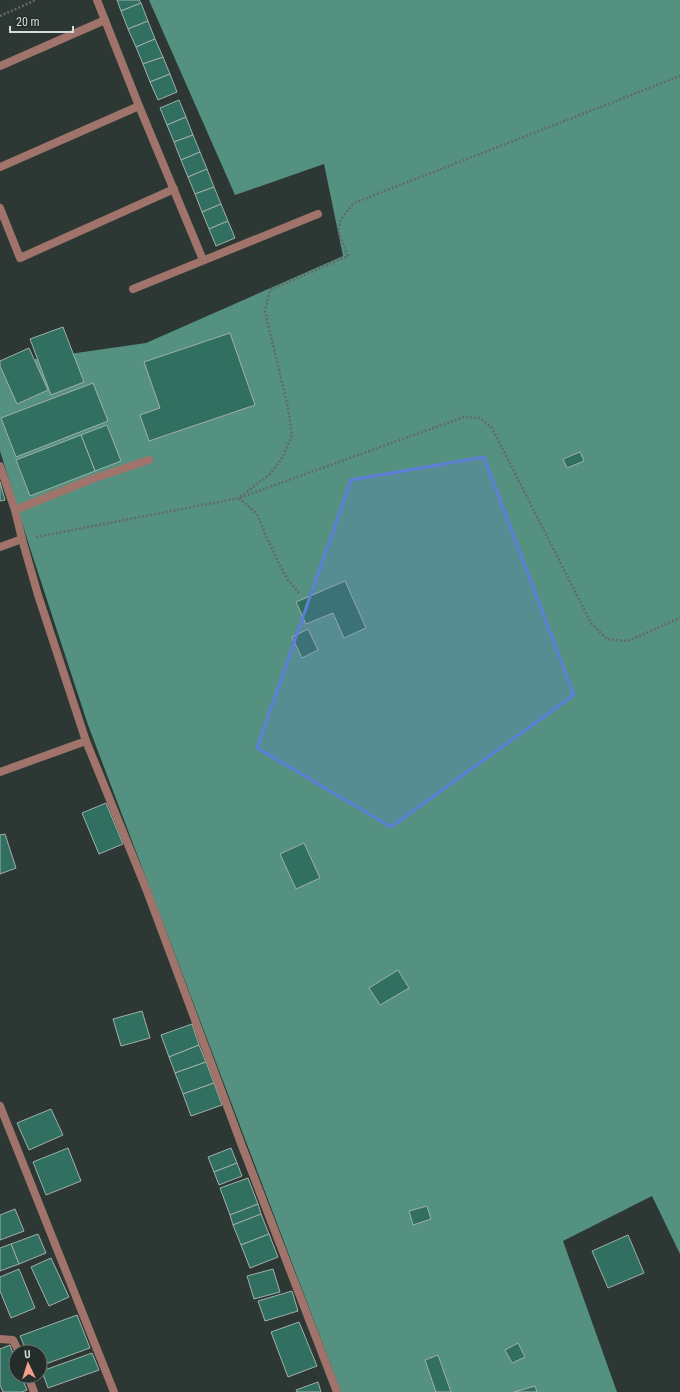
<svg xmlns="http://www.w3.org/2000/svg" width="680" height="1392" viewBox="0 0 680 1392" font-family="'Roboto Condensed',sans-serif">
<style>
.water{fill:#549181}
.building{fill:#317060;stroke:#a2afab}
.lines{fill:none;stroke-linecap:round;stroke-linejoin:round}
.path{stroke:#626b68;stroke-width:2.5;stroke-dasharray:2 2;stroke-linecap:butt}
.service{stroke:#a0746b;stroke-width:8}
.minor{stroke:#a0746b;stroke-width:8}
.marked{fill:#5d7fd8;fill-opacity:0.2;stroke:#5d7fd8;stroke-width:3;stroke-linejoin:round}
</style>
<rect width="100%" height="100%" fill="#2d3834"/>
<polygon class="water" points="149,0 680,0 680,1254 652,1196 563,1241 617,1392 341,1392 88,725 28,542 0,451 0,364 146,343 343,256 324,164 235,195"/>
<g class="building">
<polygon points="117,0 139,0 141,3 121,11"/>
<polygon points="141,3 148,21 128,29 121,11"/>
<polygon points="148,21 155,39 136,47 128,29"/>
<polygon points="155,39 163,57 143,64 136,47"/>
<polygon points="163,57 170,74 150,82 143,64"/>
<polygon points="170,74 177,92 158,100 150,82"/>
<polygon points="179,100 186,117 167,125 160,108"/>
<polygon points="186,117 193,135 174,142 167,125"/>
<polygon points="193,135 200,152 181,160 174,142"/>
<polygon points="200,152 207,169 188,177 181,160"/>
<polygon points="207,169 214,187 195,194 188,177"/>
<polygon points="214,187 221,204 202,212 195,194"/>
<polygon points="221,204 228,221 209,229 202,212"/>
<polygon points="228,221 235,238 216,246 209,229"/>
<polygon points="63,327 84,382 51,395 30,339"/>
<polygon points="230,333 255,405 149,441 140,415 160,408 144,362"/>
<polygon points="29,348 48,390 17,404 0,366 0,361"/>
<polygon points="93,383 108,421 16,457 1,418"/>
<polygon points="107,425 121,461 95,471 81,435"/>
<polygon points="81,435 95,471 30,496 16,460"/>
<polygon points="580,452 584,461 567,468 563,459"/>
<polygon points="0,482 5,500 0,501"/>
<polygon points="345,581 366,628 344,638 333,613 306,624 296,602"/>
<polygon points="308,629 318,650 302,658 292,637"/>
<polygon points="106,803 123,844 99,854 82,813"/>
<polygon points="5,834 16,868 0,874 0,835"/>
<polygon points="304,843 320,878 296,889 280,854"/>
<polygon points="398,970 409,988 380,1005 369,988"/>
<polygon points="142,1011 150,1038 121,1046 113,1019"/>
<polygon points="192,1024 199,1045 169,1057 161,1035"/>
<polygon points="199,1045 206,1062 175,1073 169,1057"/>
<polygon points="206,1062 214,1083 183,1094 175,1073"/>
<polygon points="214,1083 222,1105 191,1116 183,1094"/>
<polygon points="51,1109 63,1135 29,1150 17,1123"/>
<polygon points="68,1148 81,1181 46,1195 33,1162"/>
<polygon points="231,1148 237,1163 214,1172 208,1157"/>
<polygon points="237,1163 242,1176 219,1185 214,1172"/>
<polygon points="248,1178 258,1204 230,1215 220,1188"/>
<polygon points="258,1204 261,1214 233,1225 230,1215"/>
<polygon points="427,1206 431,1219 413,1225 409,1211"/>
<polygon points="15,1209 24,1231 0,1240 0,1215"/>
<polygon points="261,1214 269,1234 241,1245 233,1225"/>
<polygon points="38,1234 46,1253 19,1264 11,1244"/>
<polygon points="269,1234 278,1257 250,1268 241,1245"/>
<polygon points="628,1235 644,1273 608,1288 592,1251"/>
<polygon points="11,1244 19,1264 0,1271 0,1248"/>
<polygon points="51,1258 69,1297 49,1306 31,1267"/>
<polygon points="19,1269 35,1308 11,1318 0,1291 0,1277"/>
<polygon points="273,1269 280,1292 254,1299 247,1276"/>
<polygon points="292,1291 298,1311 265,1321 258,1301"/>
<polygon points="77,1315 90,1348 40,1366 40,1352 27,1352 20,1336"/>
<polygon points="299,1322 317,1366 288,1377 271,1332"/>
<polygon points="518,1343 525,1357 512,1363 505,1350"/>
<polygon points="10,1345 16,1362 16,1376 21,1376 27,1390 22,1392 3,1392 0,1385 0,1349"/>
<polygon points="92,1353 99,1370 48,1388 42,1371"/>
<polygon points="438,1355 451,1392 436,1392 425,1360"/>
<polygon points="318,1382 321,1392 297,1392 296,1390"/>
<polygon points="535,1386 537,1392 514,1392"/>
</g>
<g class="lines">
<g class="path">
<polyline points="0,16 36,0"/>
<polyline points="36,537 239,498 464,417 480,418 492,428 591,623 607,639 628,641 680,618"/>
<path d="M299 593 288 580 279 564 266 536 257 514 239 498 271 473 283 457 292 435 288 408 265 311 270 290 348 256C337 229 333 226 354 203L680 76"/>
</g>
<g class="service">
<polyline points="0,466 15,510 22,539"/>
<polyline points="15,510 92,479 149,460"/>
</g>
<g class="minor">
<polyline points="0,66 105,20"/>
<polyline points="139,106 203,260"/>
<polyline points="0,167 139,106 97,0"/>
<polyline points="0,208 20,258 174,189"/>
<polyline points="133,289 318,214"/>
<polyline points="0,547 22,539 38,595 86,741 147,891 242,1146 337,1392"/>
<polyline points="0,772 86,741"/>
<polyline points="0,1106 114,1392"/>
<polyline points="0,1339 13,1340 19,1352"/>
<polyline points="28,1376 34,1392"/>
</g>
</g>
<path class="marked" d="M484 457 574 695 391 827 257 748 351 480Z"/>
<g transform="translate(28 1364) rotate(356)"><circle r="19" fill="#242d2a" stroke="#6b7370"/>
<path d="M0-3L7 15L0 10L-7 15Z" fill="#f49d8c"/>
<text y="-6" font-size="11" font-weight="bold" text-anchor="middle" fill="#d5dbd9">U</text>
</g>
<path d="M10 26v6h63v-6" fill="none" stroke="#d5dbd9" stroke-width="2"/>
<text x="16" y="26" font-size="12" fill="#d5dbd9" stroke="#242d2a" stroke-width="3" paint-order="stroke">20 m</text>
</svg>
